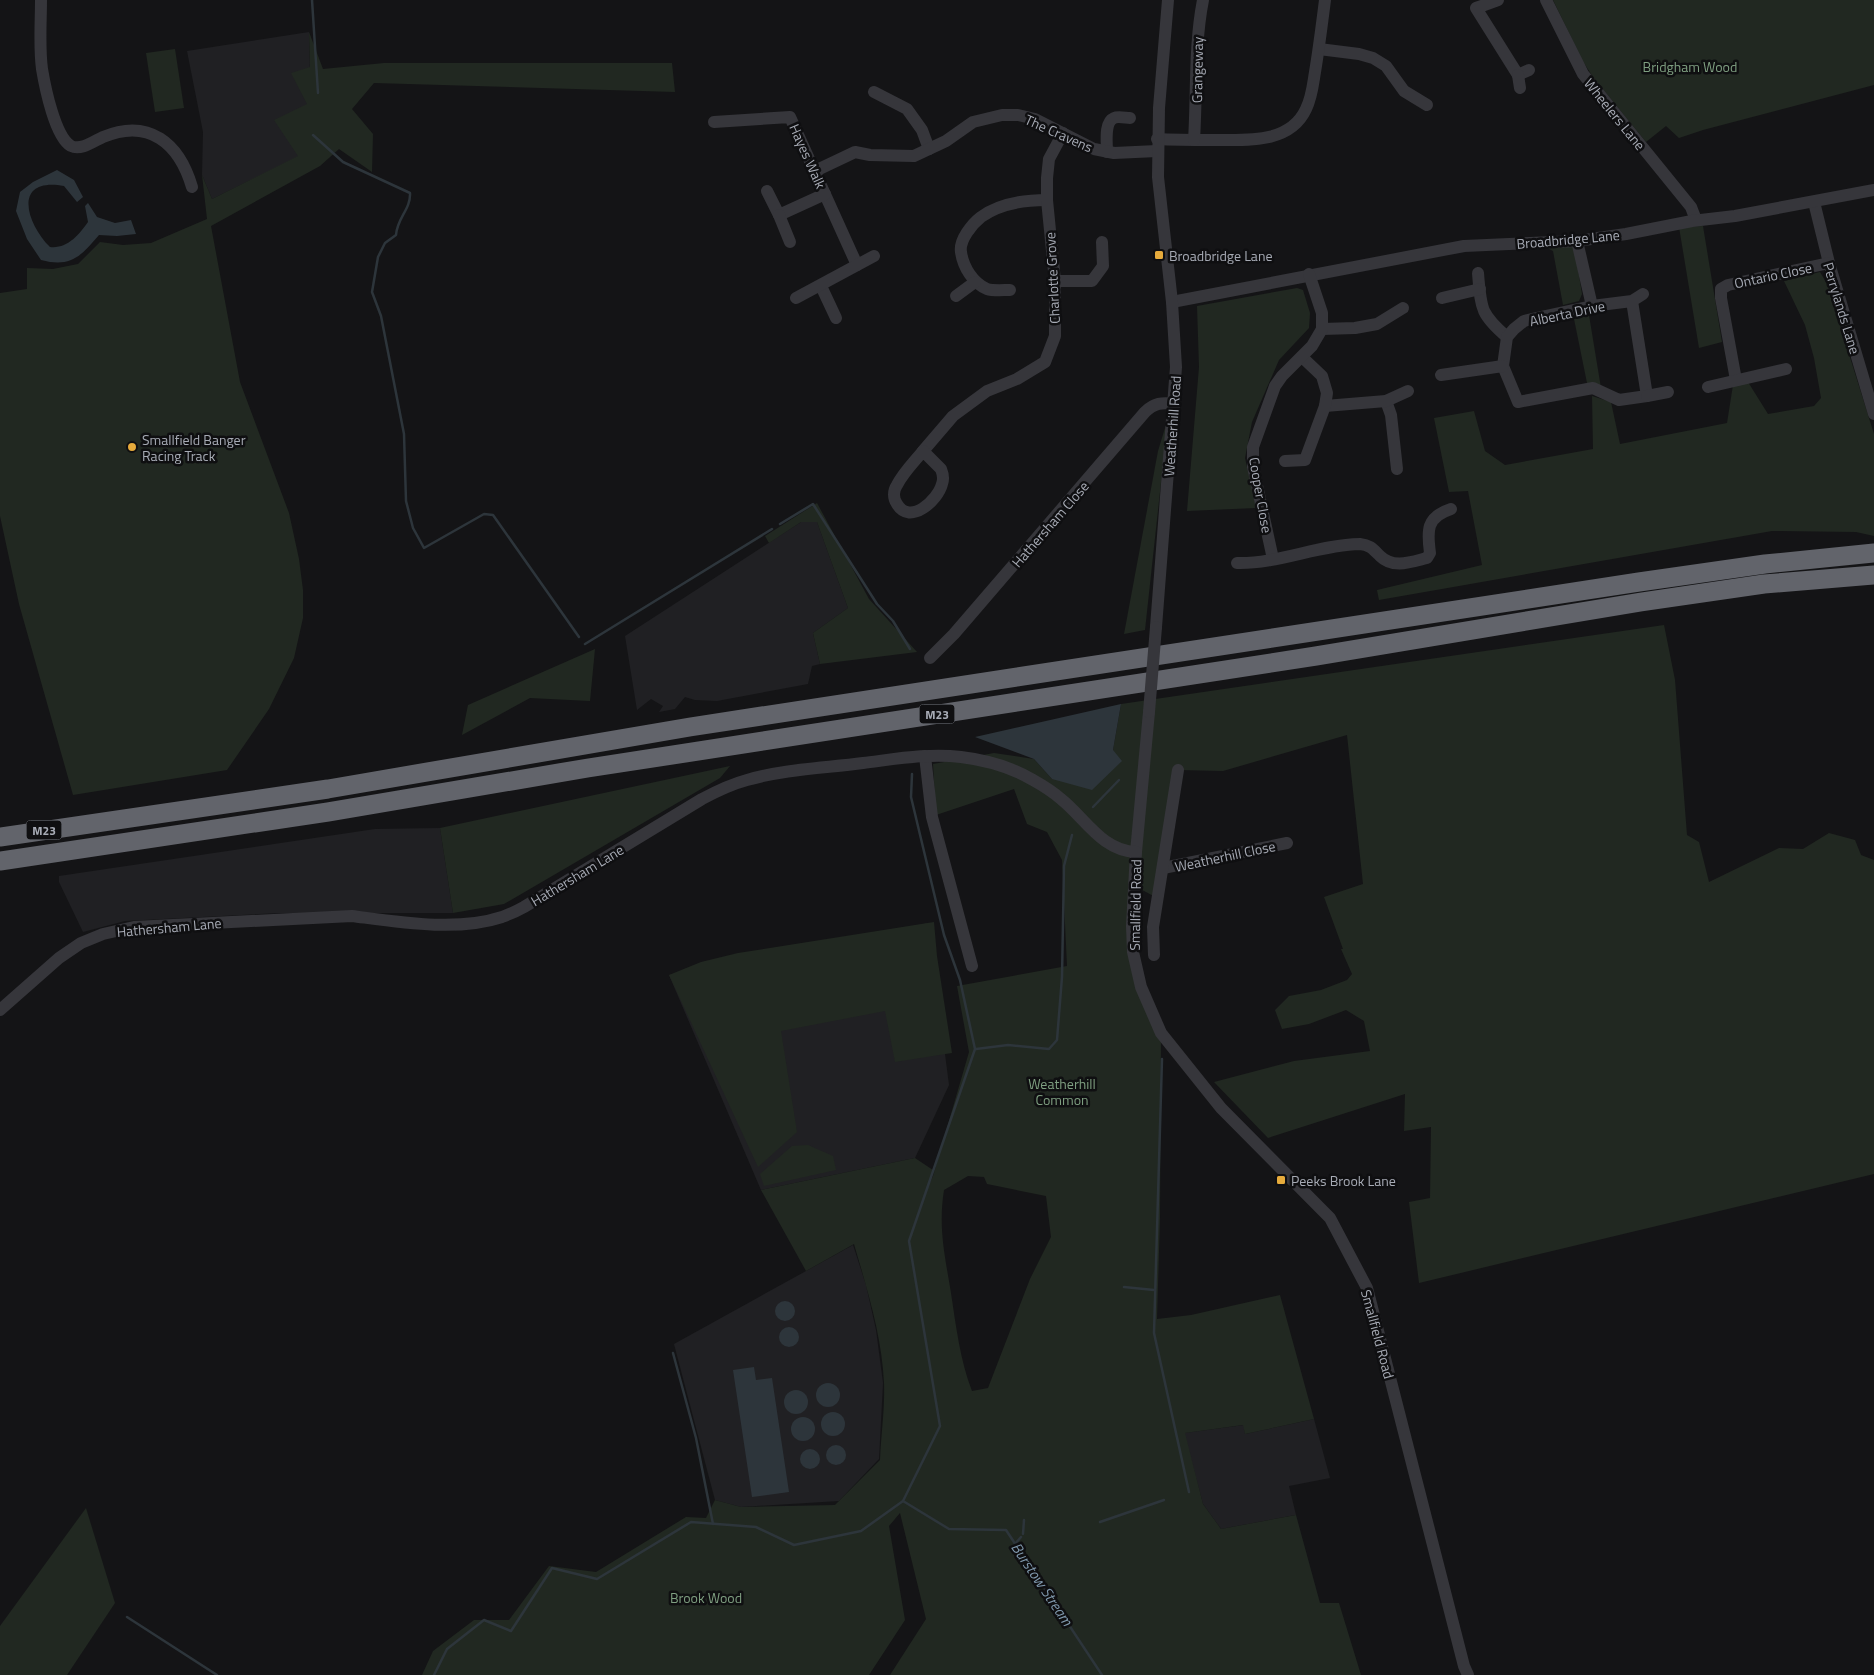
<svg xmlns="http://www.w3.org/2000/svg" width="1874" height="1675" viewBox="0 0 1874 1675" font-family="'Titillium Web',sans-serif">
<style>
.built{fill:#202023}
.green{fill:#212821;fill-rule:evenodd}
.water{fill:#2d353b}
.lines{fill:none;stroke-linecap:round;stroke-linejoin:round}
.stream{stroke:#2d353b;stroke-width:2.5}
.minor{stroke:#36363b;stroke-width:12}
.highway{stroke:#62646b;stroke-width:19}
.minor-bridge{stroke:#36363b;stroke-width:12}
.poi-dot{fill:#e6ab3c;stroke:#0f0f11;stroke-width:2}
.labels{text-anchor:middle;dominant-baseline:central;stroke-width:5;stroke-linejoin:round;paint-order:stroke}
.shield{fill:#0f0f11;stroke:#797c84;stroke-width:1}
.shield-label{font-size:12px;font-weight:bold;fill:#a7abb5}
.park-label{font-size:14px;fill:#7f9f81;stroke:#0f0f11}
.street-label{font-size:14px;fill:#a7abb5;stroke:#0f0f11}
.poi-label{font-size:14px;fill:#a7abb5;stroke:#0f0f11;text-anchor:start}
.water-label{font-size:15px;font-style:italic;fill:#8099ae;stroke:#0f0f11}
</style>
<rect width="100%" height="100%" fill="#141416"/>
<g class="built">
<polygon points="309,32 312,150 212,199 202,175 203,132 187,51"/>
<polygon points="801,522 817,522 848,608 813,633 820,664 812,666 808,684 717,701 695,700 685,697 675,709 659,712 663,706 651,699 637,710 625,636"/>
<polygon points="440,828 453,913 280,913 125,921 83,932 59,882 59,876 375,829"/>
<polygon points="928,923 949,1085 915,1158 761,1190 669,975"/>
<polygon points="853,1245 866,1285 876,1330 883,1383 879,1459 839,1501 741,1507 715,1500 674,1344"/>
<polygon points="1314,1419 1330,1478 1289,1486 1296,1515 1221,1529 1203,1504 1184,1433 1244,1425 1245,1434"/>
</g>
<g class="green">
<polygon points="1553,0 1874,0 1874,85 1703,130 1679,138 1666,126 1646,142 1593,77 1582,60"/>
<polygon points="309,32 323,69 384,63 672,63 675,92 374,83 352,109 373,134 372,172 339,149 320,166 211,226 240,382 289,513 299,559 303,590 303,618 294,658 269,709 227,770 73,795 19,604 0,516 0,293 27,289 27,268 53,269 78,264 100,242 123,245 151,243 207,219 202,175 212,199 298,156 274,120 307,104 291,73 310,67"/>
<polygon points="175,49 184,108 155,112 146,53"/>
<polygon points="1703,226 1722,342 1699,348 1679,227"/>
<polygon points="1538,243 1574,244 1582,294 1579,301 1563,305 1553,251"/>
<polygon points="1820,272 1827,284 1833,303 1874,434 1874,536 1856,532 1772,531 1379,600 1377,590 1482,565 1468,491 1449,492 1434,418 1474,411 1485,451 1505,465 1593,449 1592,396 1611,402 1620,444 1727,423 1733,385 1748,382 1768,414 1814,406 1821,398 1814,358 1805,325 1784,281"/>
<polygon points="1297,288 1303,290 1310,313 1309,328 1279,360 1252,422 1245,458 1256,508 1187,511 1199,367 1197,306"/>
<polygon points="1589,315 1601,388 1587,383 1574,319"/>
<polygon points="1168,418 1145,630 1124,634 1158,451"/>
<polygon points="817,503 869,599 917,652 820,664 813,633 848,608 817,522 801,522 769,543 765,536"/>
<path d="M1664 625 1675 680 1687 835 1699 842 1709 882 1779 848 1803 849 1829 833 1855 840 1861 855 1874 860V1174L1419 1283 1409 1202 1430 1198 1431 1127 1404 1131 1405 1094 1268 1138 1214 1082 1294 1061 1370 1051 1364 1021 1346 1010 1309 1024 1282 1029 1275 1010 1289 996 1321 990 1347 980 1352 974 1341 949H1343L1324 897 1363 884 1347 735 1223 771 1178 770 1157 898 1135 886 1133 952 1161 1033 1160 1219 1157 1319 1191 1315 1280 1295 1314 1419 1245 1434 1243 1425 1185 1433 1203 1504 1221 1529 1296 1515 1320 1603H1339L1361 1675H890L926 1619 900 1513 889 1526 905 1620 869 1675H422L433 1651 474 1620H509L549 1566 596 1572 686 1517 706 1518 715 1500 741 1507 835 1505 880 1460C881 1435 885 1408 884 1383 882 1336 867 1289 854 1244L806 1271 761 1190 915 1158 933 1170 927 1189 933 1176 969 1052 957 986 1067 966 1062 860 1047 832 1027 824 1014 789 936 815 933 764 994 753 1034 759 1052 779 1113 750 1121 704ZM968 1176 984 1177 987 1184 1046 1196 1051 1237 1030 1279 988 1388 972 1391C960 1360 956 1326 951 1293 945 1256 938 1228 944 1190Z"/>
<polygon points="595,649 590,701 530,698 462,735 468,705"/>
<polygon points="730,766 720,778 504,904 453,913 440,828"/>
<polygon points="934,922 937,956 952,1053 895,1062 885,1011 781,1031 797,1132 758,1167 669,975 701,962 738,953"/>
<polygon points="808,1145 833,1156 836,1170 764,1186 760,1174 792,1146"/>
<polygon points="86,1508 115,1603 67,1675 0,1675 0,1626"/>
</g>
<g class="water">
<path d="M57 170 74 180 83 197 77 202 64 186C12 177 26 223 50 247 67 249 79 235 88 222L85 206 88 203 97 217 115 223 131 220 136 234 117 236 99 235C81 256 71 268 41 260L27 239 16 211 20 192 33 182Z"/>
<polygon points="1121,704 1113,750 1122,761 1092,790 1052,779 1034,759 975,737"/>
<circle cx="785" cy="1311" r="10"/>
<circle cx="789" cy="1337" r="10"/>
<polygon points="754,1367 756,1380 772,1378 789,1492 752,1497 733,1370"/>
<circle cx="828" cy="1395" r="12"/>
<circle cx="796" cy="1402" r="12"/>
<circle cx="833" cy="1424" r="12"/>
<circle cx="803" cy="1429" r="12"/>
<circle cx="836" cy="1455" r="10"/>
<circle cx="810" cy="1459" r="10"/>
</g>
<g class="lines">
<g class="stream">
<polyline points="312,0 318,93"/>
<path d="M313 135 343 162 410 193C411 209 397 218 396 235L385 243 378 257 372 292 381 316 404 434 406 501 413 528 424 548 484 514 493 515 579 637"/>
<polyline points="780,524 813,504 877,604 893,621 910,649"/>
<polyline points="585,644 772,529"/>
<polyline points="1093,807 1119,780"/>
<polyline points="976,1049 1008,1045 1049,1049 1057,1040 1062,977 1064,866 1072,835"/>
<polyline points="1162,1059 1154,1333 1189,1492"/>
<polyline points="1124,1287 1154,1290"/>
<polyline points="673,1353 696,1438 713,1524"/>
<polyline points="903,1501 949,1529 1006,1530 1102,1675"/>
<polyline points="1100,1522 1164,1500"/>
<polyline points="1023,1534 1024,1520"/>
<polyline points="1015,1544 1021,1537"/>
<polyline points="127,1617 217,1675"/>
<polyline points="434,1675 447,1649 484,1620 511,1631 552,1568 597,1579 691,1522 756,1527 794,1545 861,1531 903,1501 940,1426 909,1241 975,1049 960,980 944,935 911,797 912,774"/>
</g>
<g class="minor">
<path d="M41 0C41 22 39 47 42 69 45 87 55 137 71 146 81 151 94 141 103 137 149 118 179 143 192 187"/>
<polyline points="1498,0 1476,8 1518,75 1529,70"/>
<polyline points="1546,0 1583,74 1691,207 1696,220"/>
<polyline points="1319,49 1359,54 1373,58 1386,66 1404,91 1427,105"/>
<polyline points="1518,75 1520,88"/>
<polyline points="874,92 907,109 922,130 929,149"/>
<polyline points="714,122 790,117 857,265"/>
<path d="M1157 139C1176 140 1195 140 1214 140 1246 140 1290 144 1306 109 1312 97 1313 84 1315 72 1319 48 1322 24 1325 0"/>
<path d="M1194 140C1197 93 1194 46 1203 0"/>
<path d="M1107 152C1107 143 1104 122 1114 118 1118 116 1126 118 1130 118"/>
<polyline points="815,171 855,152 870,155 914,156 946,141 973,122 1002,115 1018,115 1035,119 1094,149 1114,153 1157,151"/>
<polyline points="767,191 779,215 825,194"/>
<polyline points="1814,202 1829,263 1874,414"/>
<polyline points="779,215 790,242"/>
<polyline points="1577,241 1592,306"/>
<path d="M1478 273C1481 308 1480 314 1507 337"/>
<polyline points="1055,281 1092,281 1103,266 1102,242"/>
<polyline points="821,286 836,318"/>
<path d="M1010 290C1003 290 993 291 987 289 973 283 963 267 961 252 959 240 972 224 981 217 1000 203 1024 200 1047 200"/>
<polyline points="956,296 975,282"/>
<polyline points="796,298 874,256"/>
<polyline points="1442,298 1480,289"/>
<polyline points="1632,301 1647,396 1619,400 1593,388 1518,402 1503,366 1507,337 1514,329 1524,321 1541,317 1592,306 1632,301 1643,294"/>
<polyline points="1172,302 1464,246 1577,241 1626,234 1692,221 1735,216 1874,190"/>
<polyline points="1322,329 1355,328 1377,324 1403,308"/>
<polyline points="1441,375 1503,366"/>
<polyline points="1736,380 1721,298 1721,289 1728,285 1829,263"/>
<polyline points="1708,387 1786,369"/>
<polyline points="1647,396 1668,392"/>
<polyline points="1386,401 1391,415 1397,469"/>
<polyline points="1325,406 1386,401 1408,391"/>
<polyline points="923,451 953,416 987,391 1017,379 1045,362 1055,336 1055,281 1047,200 1047,178 1049,159 1063,133"/>
<path d="M923 451 941 469C943 474 944 479 942 484 938 500 910 526 897 504 893 498 893 491 897 485 903 473 914 462 923 451Z"/>
<polyline points="1285,461 1305,460 1325,406 1327,393 1322,376 1302,357"/>
<polyline points="1273,559 1253,467 1253,447 1275,386 1282,376 1312,346 1322,329 1322,313 1309,274"/>
<path d="M1237 563C1278 564 1318 545 1360 544 1370 545 1373 549 1380 556 1393 569 1411 562 1427 558L1430 553C1427 531 1426 517 1451 509"/>
<polyline points="1156,627 1176,367 1172,302 1158,177 1159,108 1168,0"/>
<path d="M930 658 954 634 1145 412C1154 403 1162 402 1175 404"/>
<polyline points="1149,712 1136,852 1132,926 1133,952 1141,987 1161,1033 1221,1108 1330,1218 1367,1288 1464,1666 1468,1675"/>
<polyline points="925,756 932,817 972,966"/>
<polyline points="1163,868 1287,843"/>
<polyline points="1154,955 1153,927 1178,770"/>
<path d="M0 1010 59 958 81 943 103 934 134 927 352 916C398 922 457 932 502 917 510 914 517 911 524 907L702 799C717 791 732 784 747 780 785 769 825 768 863 763 896 759 929 753 961 757 986 760 1011 767 1033 780 1042 785 1053 792 1061 799 1085 818 1102 851 1136 852"/>
</g>
<g class="highway">
<polyline points="0,837 328,789 690,727 1639,582 1765,564 1874,553"/>
<polyline points="0,861 328,812 588,768 1316,656 1641,602 1764,584 1874,575"/>
</g>
<polyline class="minor-bridge" points="1149,712 1156,627"/>
</g>
<g class="poi-dot">
<rect x="1154" y="250" width="10" height="10" rx="2.5"/>
<circle cx="132" cy="447" r="5"/>
<rect x="1276" y="1175" width="10" height="10" rx="2.5"/>
</g>
<g class="labels">
<g class="shield">
<rect x="919.5" y="704.5" width="35" height="19" rx="4"/>
<rect x="26.5" y="820.5" width="35" height="19" rx="4"/>
</g>
<g class="shield-label">
<text x="937" y="714">M23</text>
<text x="44" y="830">M23</text>
</g>
<g class="park-label">
<text x="1690" y="66">Bridgham Wood</text>
<text x="1062" y="1083">Weatherhill<tspan x="1062" dy="16">Common</tspan></text>
<text x="706" y="1597">Brook Wood</text>
</g>
<g class="street-label">
<text transform="translate(1197 70) rotate(-89)">Grangeway</text>
<text transform="translate(1615 114) rotate(51)">Wheelers Lane</text>
<text transform="translate(1059 133) rotate(24)">The Cravens</text>
<text transform="translate(808 156) rotate(66)">Hayes Walk</text>
<text transform="translate(1568 239) rotate(-5)">Broadbridge Lane</text>
<text transform="translate(1773 275) rotate(-12)">Ontario Close</text>
<text transform="translate(1052 278) rotate(-93)">Charlotte Grove</text>
<text transform="translate(1842 308) rotate(73)">Perrylands Lane</text>
<text transform="translate(1567 313) rotate(-12)">Alberta Drive</text>
<text transform="translate(1172 426) rotate(-86)">Weatherhill Road</text>
<text transform="translate(1261 495) rotate(80)">Cooper Close</text>
<text transform="translate(1050 524) rotate(-49)">Hathersham Close</text>
<text transform="translate(1225 856) rotate(-12)">Weatherhill Close</text>
<text transform="translate(577 875) rotate(-31)">Hathersham Lane</text>
<text transform="translate(1135 905) rotate(-89)">Smallfield Road</text>
<text transform="translate(169 927) rotate(-5)">Hathersham Lane</text>
<text transform="translate(1378 1334) rotate(75)">Smallfield Road</text>
</g>
<g class="poi-label">
<text x="1169" y="255">Broadbridge Lane</text>
<text x="142" y="439">Smallfield Banger<tspan x="142" dy="16">Racing Track</tspan></text>
<text x="1291" y="1180">Peeks Brook Lane</text>
</g>
<g class="water-label">
<text transform="translate(1042 1584) rotate(56)">Burstow Stream</text>
</g>
</g>
</svg>
